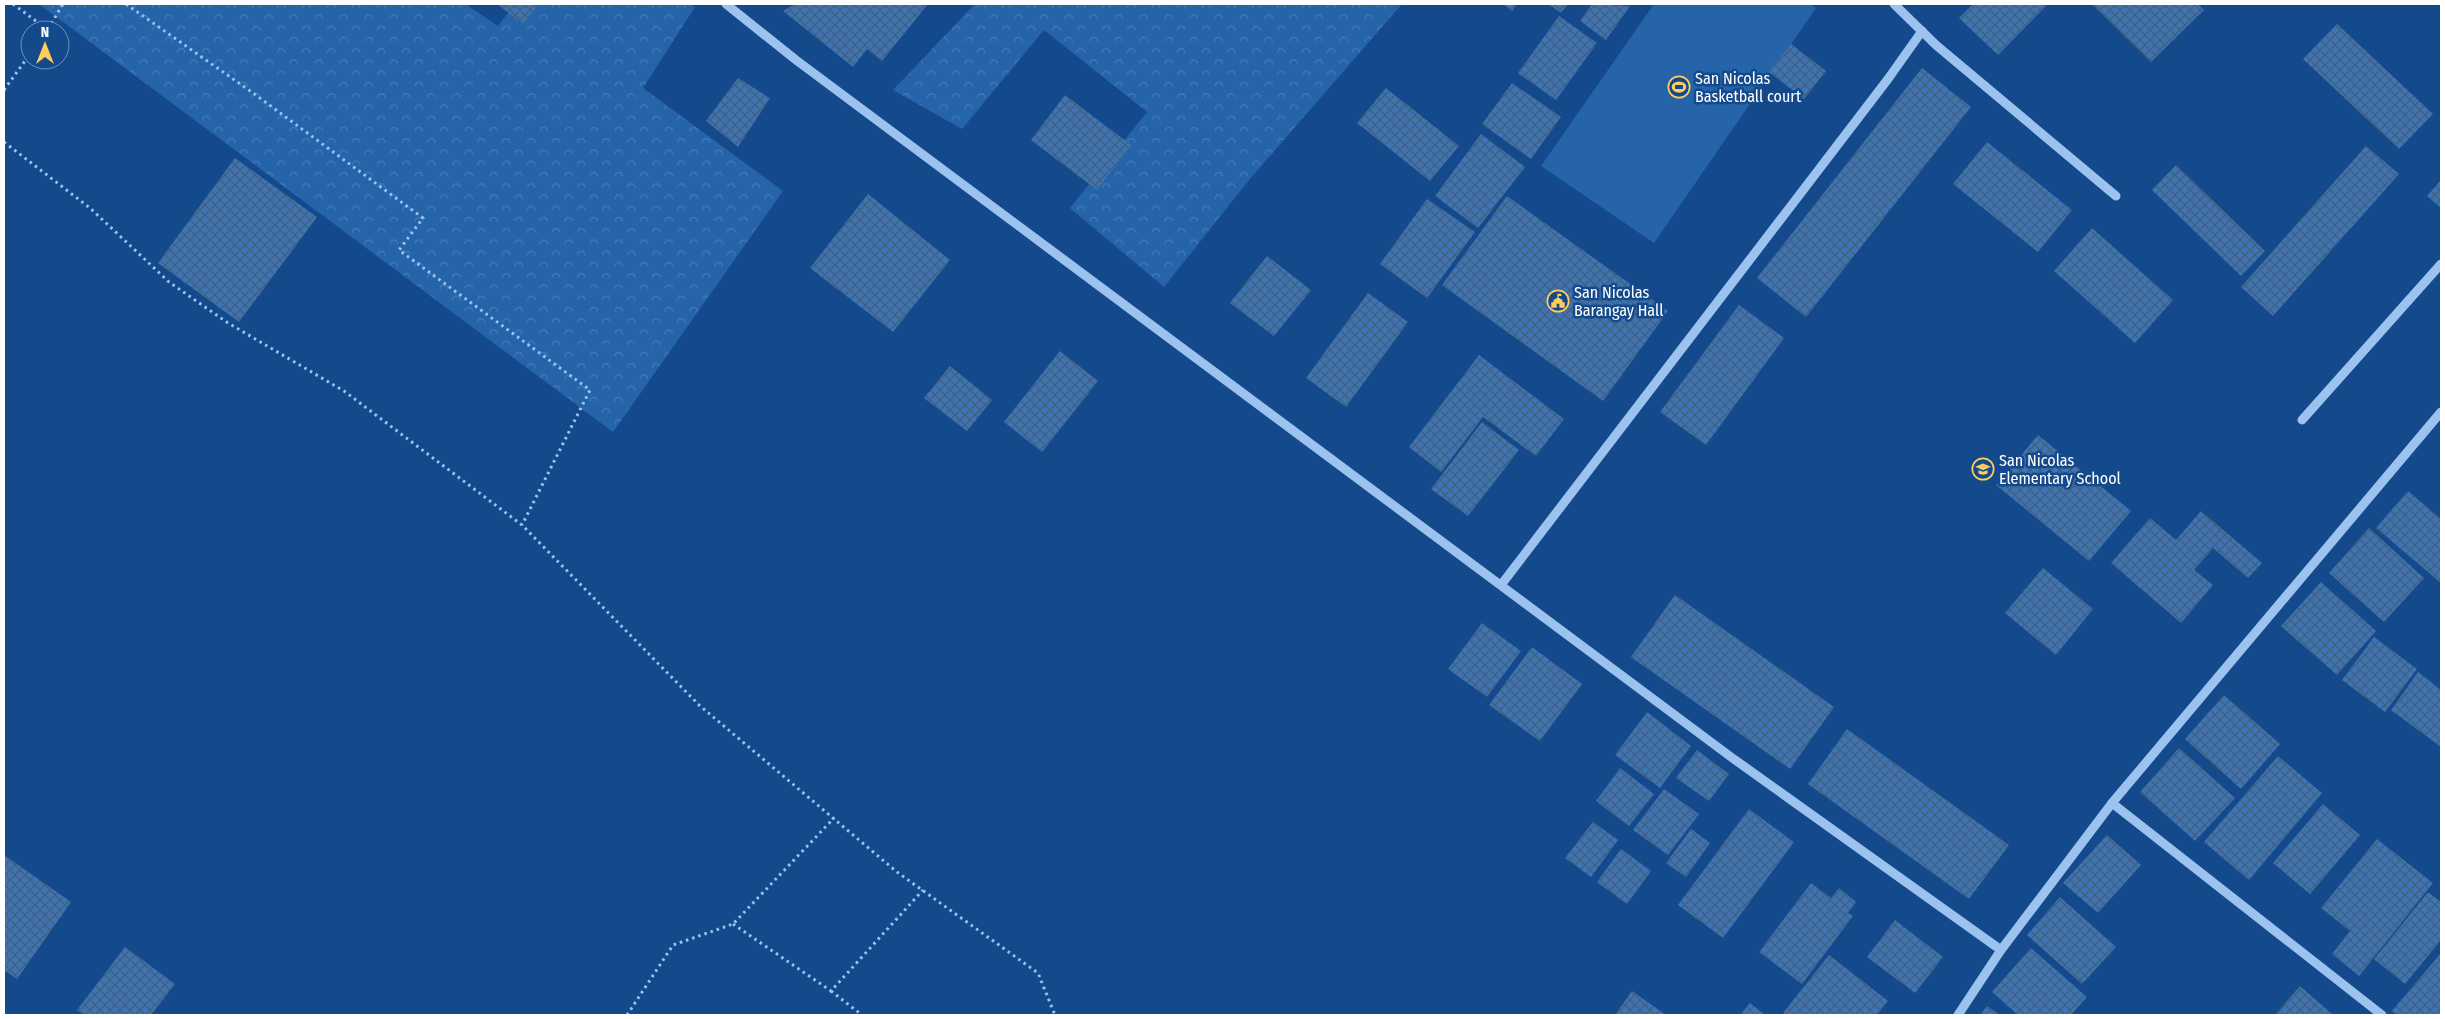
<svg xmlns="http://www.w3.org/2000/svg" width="2445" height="1019" viewBox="0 0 2445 1019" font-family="'Fira Sans Condensed',sans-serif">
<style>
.forest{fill:url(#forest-crowns)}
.garden{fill:#2664aa}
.building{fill:url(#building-cross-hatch)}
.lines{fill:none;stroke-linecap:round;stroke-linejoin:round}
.path{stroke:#9cc3f0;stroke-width:3;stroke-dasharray:2.5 4;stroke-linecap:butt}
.minor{stroke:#9cc3f0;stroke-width:9}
.labels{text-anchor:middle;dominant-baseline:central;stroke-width:5;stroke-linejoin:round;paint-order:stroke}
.poi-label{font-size:16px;fill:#fff;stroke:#144a8b;text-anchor:start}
</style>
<defs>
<pattern id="forest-crowns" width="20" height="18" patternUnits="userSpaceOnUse" patternTransform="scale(1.25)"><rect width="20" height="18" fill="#2664aa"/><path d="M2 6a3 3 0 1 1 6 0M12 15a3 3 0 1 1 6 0" fill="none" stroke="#477bb7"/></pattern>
<pattern id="building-cross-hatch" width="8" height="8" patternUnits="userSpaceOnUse" patternTransform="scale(1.25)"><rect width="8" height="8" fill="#3d74b4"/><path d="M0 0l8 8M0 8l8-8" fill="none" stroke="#455e7b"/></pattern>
</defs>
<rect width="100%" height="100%" fill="#144a8b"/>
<g class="forest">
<polygon points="39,4 465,4 498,26 515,4 691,4 695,7 643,88 783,191 613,432"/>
<polygon points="975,4 1402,4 1249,180 1164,287 1070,208 1147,112 1044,30 962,129 893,90"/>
</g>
<polygon class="garden" points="1654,4 1810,4 1816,8 1654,243 1541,166"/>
<g class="building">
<polygon points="497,4 539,4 523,24"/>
<polygon points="795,4 928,4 882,61 867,49 853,67 783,11"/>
<polygon points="1503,4 1517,4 1512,11"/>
<polygon points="1548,4 1568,4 1561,13"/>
<polygon points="1592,4 1630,6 1606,40 1580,21"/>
<polygon points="1973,4 2048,4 1998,55 1959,18"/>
<polygon points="2092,4 2198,4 2204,10 2151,62"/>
<polygon points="1559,16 1597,43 1556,100 1518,73"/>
<polygon points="2337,24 2433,114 2399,149 2303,59"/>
<polygon points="1791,44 1826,71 1804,99 1769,72"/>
<polygon points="1922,68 1971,107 1806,317 1757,278"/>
<polygon points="738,78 770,98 738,147 706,121"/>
<polygon points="1512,83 1561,117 1531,159 1482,124"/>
<polygon points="1386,88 1459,146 1430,181 1357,123"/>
<polygon points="1065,95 1131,145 1097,190 1031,140"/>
<polygon points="1481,134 1525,167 1478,228 1435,196"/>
<polygon points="1987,142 2072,210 2038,252 1953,184"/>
<polygon points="2366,146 2399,174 2273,316 2241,287"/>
<polygon points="235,158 317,217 239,322 158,263"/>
<polygon points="2176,165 2265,251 2241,276 2152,190"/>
<polygon points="2441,180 2441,208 2427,196"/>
<polygon points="868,194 950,260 893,332 810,268"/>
<polygon points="1507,196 1668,311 1603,401 1442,285"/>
<polygon points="1427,199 1475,232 1427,298 1380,264"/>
<polygon points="2092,228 2173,300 2135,343 2054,271"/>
<polygon points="1267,256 1311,290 1274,336 1230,303"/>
<polygon points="1368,293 1408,322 1346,407 1306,378"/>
<polygon points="1739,305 1784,338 1706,445 1660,412"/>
<polygon points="1060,351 1098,381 1042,452 1004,422"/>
<polygon points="1479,355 1564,419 1536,456 1483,417 1441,472 1409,447"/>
<polygon points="950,366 992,400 967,431 924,398"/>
<polygon points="1482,422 1519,450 1468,516 1431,489"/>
<polygon points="2038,435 2131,511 2089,561 1996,485"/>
<polygon points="2408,491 2441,519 2441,583 2376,528"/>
<polygon points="2201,511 2262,563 2248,578 2213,548 2194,570 2213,585 2181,623 2111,563 2150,518 2176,540"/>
<polygon points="2369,528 2424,578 2384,622 2329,573"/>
<polygon points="2043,568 2093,609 2056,655 2005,613"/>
<polygon points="2321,582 2376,631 2337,675 2281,626"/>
<polygon points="1675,595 1834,707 1790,769 1631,657"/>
<polygon points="1482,623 1521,651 1487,697 1448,669"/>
<polygon points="2374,637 2417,669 2385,712 2342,680"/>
<polygon points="1532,647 1582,684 1540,741 1489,705"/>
<polygon points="2418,672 2441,690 2441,747 2391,710"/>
<polygon points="2224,695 2280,744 2241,789 2185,739"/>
<polygon points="1647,712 1691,746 1660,788 1615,755"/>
<polygon points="1847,729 2009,845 1969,899 1808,784"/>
<polygon points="2179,748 2235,798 2195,841 2140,792"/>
<polygon points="1697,750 1729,774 1709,801 1676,778"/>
<polygon points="2278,756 2322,793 2249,880 2204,842"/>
<polygon points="1620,768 1654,794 1629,826 1596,801"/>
<polygon points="1664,789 1699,814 1668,855 1633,830"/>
<polygon points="2323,804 2360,835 2310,894 2273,863"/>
<polygon points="1749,809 1794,842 1723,938 1678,905"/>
<polygon points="1593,822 1618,840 1591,877 1565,858"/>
<polygon points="1691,829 1710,843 1686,877 1666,863"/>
<polygon points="2107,835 2141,865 2098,913 2063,883"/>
<polygon points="2377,839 2433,883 2359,976 2332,954 2350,931 2321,908"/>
<polygon points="1621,849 1651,871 1627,904 1597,882"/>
<polygon points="4,855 71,902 17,979 4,970"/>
<polygon points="1811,883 1831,898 1839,888 1856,902 1848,913 1853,916 1802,984 1759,952"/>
<polygon points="2428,892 2441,902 2441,940 2405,984 2374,959"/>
<polygon points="2060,897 2116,947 2082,984 2027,935"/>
<polygon points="1895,920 1943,957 1915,993 1867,957"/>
<polygon points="125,947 175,984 151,1015 84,1015 77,1010"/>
<polygon points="2031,948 2087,997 2071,1015 2018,1015 1992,992"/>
<polygon points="2441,953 2441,1015 2397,1015 2392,1011"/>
<polygon points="1829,955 1888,1001 1877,1015 1786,1015 1783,1013"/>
<polygon points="2300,986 2333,1015 2275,1015"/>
<polygon points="1632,991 1666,1015 1615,1015"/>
<polygon points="1750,1003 1765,1015 1740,1015"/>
<polygon points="1987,1006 2000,1015 1980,1015"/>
</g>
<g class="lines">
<g class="path">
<polyline points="13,4 48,30"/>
<polyline points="126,4 253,93 423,218 399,250 590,390 522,525"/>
<polyline points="48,29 63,4"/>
<polyline points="4,90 30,54"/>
<polyline points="4,142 90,208 169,282 228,323 344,391 522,525 699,705 897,872 1038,973 1055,1015"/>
<polyline points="733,924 831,991 923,890"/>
<polyline points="831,991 862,1015"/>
<polyline points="627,1015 673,945 733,924 834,818"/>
</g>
<g class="minor">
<polyline points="726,4 796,60 1731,757 2001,950"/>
<polyline points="1894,4 1936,45 2116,196"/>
<polyline points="2302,420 2441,264"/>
<polyline points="1501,585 1888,79 1922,31"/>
<polyline points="2112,803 2382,1015"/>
<polyline points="1958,1015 2001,950 2112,803 2441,412"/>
</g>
</g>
<defs>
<g id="stadium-ring" transform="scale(1.125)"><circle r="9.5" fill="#144a8b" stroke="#ffcd5b" stroke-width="1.5"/><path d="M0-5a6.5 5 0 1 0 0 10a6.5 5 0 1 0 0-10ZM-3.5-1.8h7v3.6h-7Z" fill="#ffcd5b"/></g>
<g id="civic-ring" transform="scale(1.125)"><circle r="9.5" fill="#144a8b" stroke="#ffcd5b" stroke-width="1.5"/><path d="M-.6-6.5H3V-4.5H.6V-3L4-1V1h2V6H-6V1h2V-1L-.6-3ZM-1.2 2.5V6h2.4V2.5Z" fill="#ffcd5b"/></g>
<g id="school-ring" transform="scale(1.125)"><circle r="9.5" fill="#144a8b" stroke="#ffcd5b" stroke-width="1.5"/><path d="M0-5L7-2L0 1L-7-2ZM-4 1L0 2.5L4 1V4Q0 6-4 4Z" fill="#ffcd5b"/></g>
</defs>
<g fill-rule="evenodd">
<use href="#stadium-ring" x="1679" y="87"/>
<use href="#civic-ring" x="1558" y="301"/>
<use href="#school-ring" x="1983" y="469"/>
</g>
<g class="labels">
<g class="poi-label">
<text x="1695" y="78">San Nicolas<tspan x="1695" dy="18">Basketball court</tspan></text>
<text x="1574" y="292">San Nicolas<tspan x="1574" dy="18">Barangay Hall</tspan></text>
<text x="1999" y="460">San Nicolas<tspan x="1999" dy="18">Elementary School</tspan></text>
</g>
</g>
<rect width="2445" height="1019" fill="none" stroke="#ffffff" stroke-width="10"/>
<g transform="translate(45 45)"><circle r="24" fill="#144a8b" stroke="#7292b9"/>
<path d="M0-4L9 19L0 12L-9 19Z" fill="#ffcd5b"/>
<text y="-8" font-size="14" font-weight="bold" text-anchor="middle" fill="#ffffff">N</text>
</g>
</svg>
